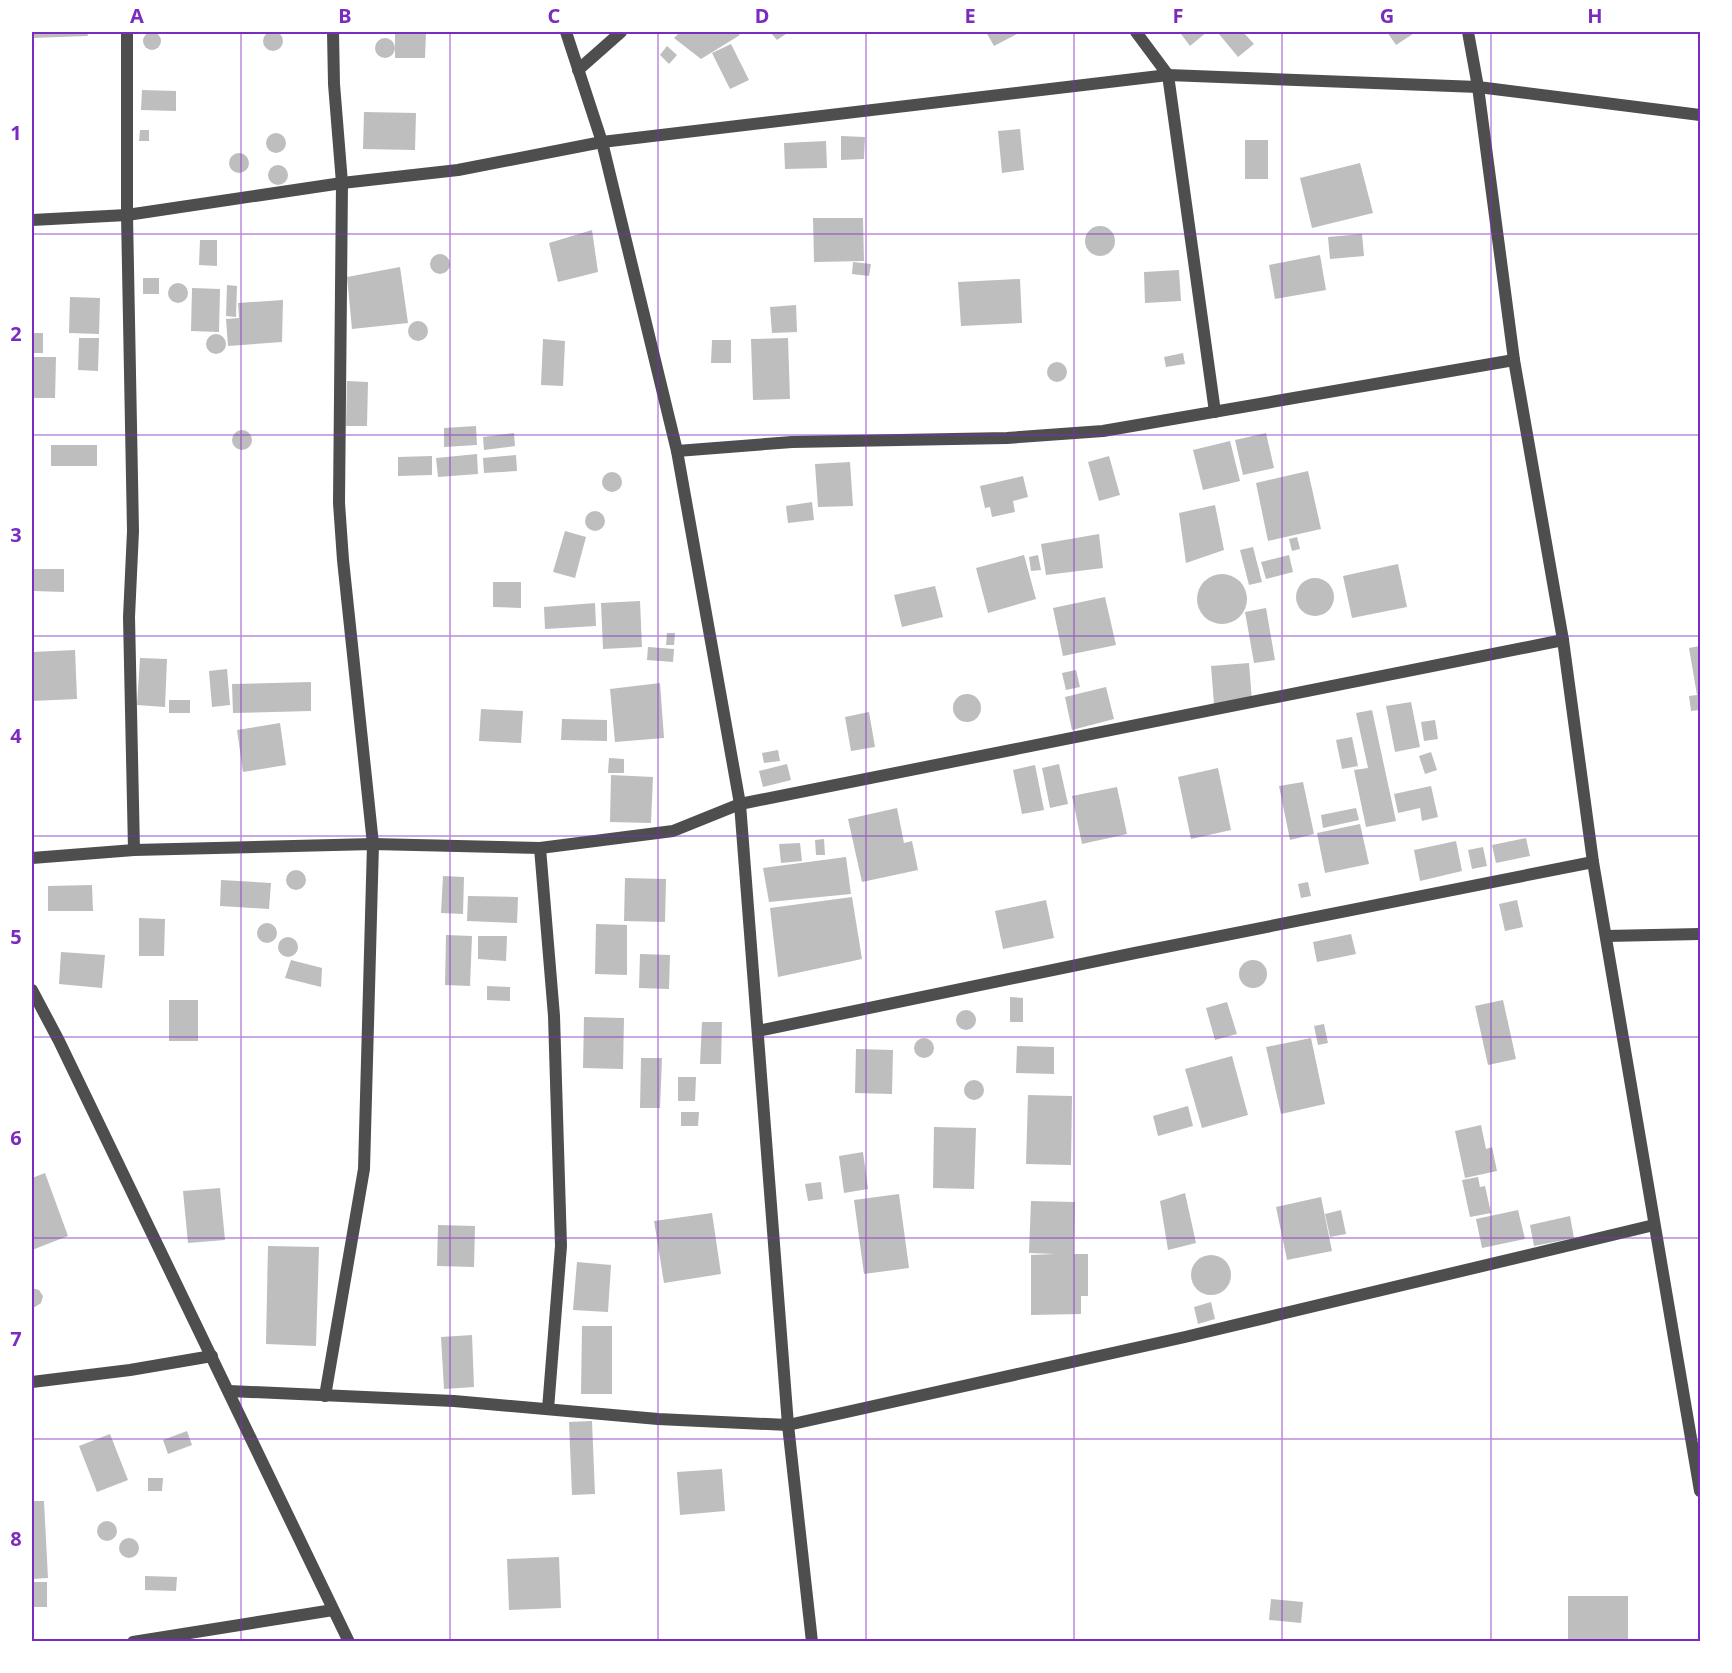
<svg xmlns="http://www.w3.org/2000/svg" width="1732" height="1673" viewBox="0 0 1732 1673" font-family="'Noto Sans',sans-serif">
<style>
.building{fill:#bebebe}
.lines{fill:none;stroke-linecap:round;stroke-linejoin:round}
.street{stroke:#4e4e4e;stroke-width:12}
.grid{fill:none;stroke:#7b2cbf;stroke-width:1.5;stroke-opacity:0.55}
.neatline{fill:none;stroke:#7b2cbf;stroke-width:2}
.grid-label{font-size:20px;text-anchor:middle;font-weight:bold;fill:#7b2cbf}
</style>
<rect width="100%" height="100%" fill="#fff"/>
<g class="building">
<circle cx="273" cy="41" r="10"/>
<circle cx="152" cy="41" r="9"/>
<polygon points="32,32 87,32 88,36 32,38"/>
<polygon points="395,32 426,32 425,58 395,58"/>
<polygon points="680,32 737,32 740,35 701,59 674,38"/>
<polygon points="770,32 789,32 777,40"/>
<polygon points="986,32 1021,32 994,46"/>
<polygon points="1184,32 1207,32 1190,46 1181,34"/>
<polygon points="1222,32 1243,32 1254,44 1238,57 1219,34"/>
<polygon points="1387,32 1416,32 1396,45"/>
<circle cx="385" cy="48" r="10"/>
<polygon points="731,44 749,80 730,89 712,53"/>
<polygon points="667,46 677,55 669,64 660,55"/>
<polygon points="142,90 176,91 176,111 141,110"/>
<polygon points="364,112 416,113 415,150 363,149"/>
<polygon points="1020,129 1024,170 1002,173 998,131"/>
<polygon points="140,130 149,130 149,141 139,141"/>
<circle cx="276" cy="143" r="10"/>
<polygon points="841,136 865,137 864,159 841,160"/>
<rect x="1245" y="140" width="23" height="39"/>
<polygon points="826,141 827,168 785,169 784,143"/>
<circle cx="239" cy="163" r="10"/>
<polygon points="1360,163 1373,213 1312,228 1300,178"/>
<circle cx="278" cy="175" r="10"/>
<polygon points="813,218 863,218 864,261 814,262"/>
<circle cx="1100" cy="241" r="15"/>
<polygon points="592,230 598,272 558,282 549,243"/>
<polygon points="1362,234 1364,256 1330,259 1328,237"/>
<polygon points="200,240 217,240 217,266 199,265"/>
<circle cx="440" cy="264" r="10"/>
<polygon points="1320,255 1326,290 1275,299 1269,265"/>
<polygon points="853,262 871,264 869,276 852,274"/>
<polygon points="400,267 408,323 352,329 347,277"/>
<polygon points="1179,270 1181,301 1145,303 1144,272"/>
<rect x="143" y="278" width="16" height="16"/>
<polygon points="1020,279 1022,323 961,326 958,282"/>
<circle cx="178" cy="293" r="10"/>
<polygon points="227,285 237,286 236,317 226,316"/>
<polygon points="192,288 220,289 219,332 191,331"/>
<polygon points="70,297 100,298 99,334 69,333"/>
<polygon points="283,300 282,342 228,346 226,319 239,318 238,303"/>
<polygon points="796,305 797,332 772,333 770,307"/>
<circle cx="418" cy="331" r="10"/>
<rect x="32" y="333" width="11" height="20"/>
<circle cx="216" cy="344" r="10"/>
<polygon points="79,338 99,338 98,371 78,370"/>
<polygon points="788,338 790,399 753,400 751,339"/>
<polygon points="543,339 565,341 563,386 541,385"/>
<polygon points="712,340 731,340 731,363 711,363"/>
<polygon points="1183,353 1185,364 1166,367 1164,357"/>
<polygon points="32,357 56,357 55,398 32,398"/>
<circle cx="1057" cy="372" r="10"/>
<polygon points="347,381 368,382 367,426 346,426"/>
<polygon points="476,426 477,445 444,447 444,428"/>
<circle cx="242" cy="440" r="10"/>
<polygon points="514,433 515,446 484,450 483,437"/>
<polygon points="1266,433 1274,468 1243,475 1235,440"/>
<polygon points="1230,441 1240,481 1203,490 1193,450"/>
<rect x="51" y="445" width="46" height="21"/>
<polygon points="477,454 478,474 438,477 436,458"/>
<polygon points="516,455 517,471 484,473 483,458"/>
<polygon points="432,456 432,475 398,476 398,457"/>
<polygon points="1109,456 1120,495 1099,501 1088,462"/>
<polygon points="850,462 853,506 818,507 815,464"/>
<polygon points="1308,471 1321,529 1268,541 1256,483"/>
<circle cx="612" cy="482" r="10"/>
<polygon points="1023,476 1028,497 1013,501 1015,512 992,517 990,507 985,508 980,486"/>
<polygon points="812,502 814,520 788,523 786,506"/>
<polygon points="1215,505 1224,550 1186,563 1179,513"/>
<circle cx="595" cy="521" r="10"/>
<polygon points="565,531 586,537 575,578 553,572"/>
<polygon points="1099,534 1103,568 1046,575 1041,544"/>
<polygon points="1297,537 1300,549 1292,551 1289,539"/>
<polygon points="1253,547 1262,582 1249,585 1240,550"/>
<polygon points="1024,555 1036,599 988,613 976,568"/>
<polygon points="1038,555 1041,570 1031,571 1029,557"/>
<polygon points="1289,555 1293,572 1266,579 1261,562"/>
<polygon points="1398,564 1407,607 1352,618 1343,576"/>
<polygon points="32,569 64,569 64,592 32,591"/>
<circle cx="1222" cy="599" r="25"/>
<circle cx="1315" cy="597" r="19"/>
<polygon points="493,582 521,582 521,608 493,607"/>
<polygon points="935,586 943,617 902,627 894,595"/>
<polygon points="1105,597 1116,645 1063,656 1053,608"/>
<polygon points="640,601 642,647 603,649 601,603"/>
<polygon points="595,603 596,626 545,629 544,607"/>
<polygon points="1266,608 1275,660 1254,663 1245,612"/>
<polygon points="667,633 675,633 674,645 666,645"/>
<polygon points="1700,646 1700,710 1691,711 1689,696 1697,695 1689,648"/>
<polygon points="648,647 674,649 673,662 647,660"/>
<polygon points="75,650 77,699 32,701 32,652"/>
<polygon points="140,658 167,659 165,707 137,705"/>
<polygon points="1249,663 1252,701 1214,704 1211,666"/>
<polygon points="227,669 230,705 212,707 209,671"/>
<polygon points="1076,670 1080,687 1066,690 1062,673"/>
<polygon points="311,682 311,711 233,713 232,684"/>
<polygon points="660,683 664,738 615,742 610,689"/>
<polygon points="1106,687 1114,719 1072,730 1065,697"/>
<circle cx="967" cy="708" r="14"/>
<rect x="169" y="700" width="21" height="13"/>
<polygon points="1411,702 1420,747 1395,752 1386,706"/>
<polygon points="481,709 523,711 521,743 479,741"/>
<polygon points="1372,710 1396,821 1366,827 1354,770 1368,768 1356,713"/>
<polygon points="869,712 875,747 851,751 845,717"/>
<polygon points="562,719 607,720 607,741 561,740"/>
<polygon points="1435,720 1438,739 1424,741 1421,722"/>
<polygon points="280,723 286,765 243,772 237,730"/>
<polygon points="1352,737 1358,766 1342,769 1336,740"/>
<polygon points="778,750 780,761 764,763 762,753"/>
<polygon points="1431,752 1437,770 1425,774 1419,756"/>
<polygon points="609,758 624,759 624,773 608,773"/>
<polygon points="787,764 791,780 763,787 759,771"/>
<polygon points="1059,764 1068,804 1050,808 1042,768"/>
<polygon points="1035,765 1044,810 1022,814 1013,770"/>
<polygon points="1218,768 1231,830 1191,839 1178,777"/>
<polygon points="611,775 653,777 651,823 610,822"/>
<polygon points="1303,782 1314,834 1290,840 1279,786"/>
<polygon points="1431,786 1438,817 1422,821 1420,808 1398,813 1394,794"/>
<polygon points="1117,787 1127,834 1082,844 1072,796"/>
<polygon points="897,808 904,843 912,841 918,870 862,882 848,819"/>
<polygon points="1356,808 1359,820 1323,828 1321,815"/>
<polygon points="1360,824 1369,864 1325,873 1317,833"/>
<polygon points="1526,838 1530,856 1496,863 1492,845"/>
<polygon points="824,839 825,855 816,855 815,840"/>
<polygon points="1456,841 1462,871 1420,881 1414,850"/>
<polygon points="800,843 802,861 781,863 779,844"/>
<polygon points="1483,847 1487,866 1472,869 1468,850"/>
<polygon points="846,857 851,894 769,902 763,868"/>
<circle cx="296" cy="880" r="10"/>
<polygon points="443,876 464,877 463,914 441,913"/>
<polygon points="625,878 666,879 665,922 624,921"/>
<polygon points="221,880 271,883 269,909 220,906"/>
<polygon points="1308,882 1311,896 1301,898 1298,884"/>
<polygon points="92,885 93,911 48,911 48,886"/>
<polygon points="468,896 518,897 517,923 467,921"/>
<polygon points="852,897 862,959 778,977 770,908"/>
<polygon points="1046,900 1054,938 1003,949 995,911"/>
<polygon points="1517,900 1523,927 1505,931 1499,904"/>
<polygon points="139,918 165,919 164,956 139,956"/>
<circle cx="267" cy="933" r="10"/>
<polygon points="596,924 627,925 627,975 595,974"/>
<polygon points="1351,934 1356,954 1317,962 1313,942"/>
<polygon points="446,935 472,936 470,986 445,985"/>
<polygon points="478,936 507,936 506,961 478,959"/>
<circle cx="288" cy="947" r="10"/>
<polygon points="61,952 105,955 102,988 59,984"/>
<polygon points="640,954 670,955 669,989 639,988"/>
<polygon points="291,960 322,968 321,987 285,978"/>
<circle cx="1253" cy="974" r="14"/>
<polygon points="487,986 510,987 510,1001 487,1000"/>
<polygon points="1010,997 1023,998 1023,1022 1010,1022"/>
<rect x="169" y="1000" width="29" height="41"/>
<polygon points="1503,1000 1516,1059 1488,1065 1475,1006"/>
<polygon points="1227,1002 1237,1034 1215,1040 1206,1008"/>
<circle cx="966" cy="1020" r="10"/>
<polygon points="584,1017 624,1018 623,1069 583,1068"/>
<polygon points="702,1022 722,1022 721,1064 700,1064"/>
<polygon points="1324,1024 1328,1043 1318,1045 1314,1026"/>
<polygon points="1311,1038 1325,1104 1281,1114 1266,1047"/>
<circle cx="924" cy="1048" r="10"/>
<polygon points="1017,1046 1054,1047 1054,1074 1016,1073"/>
<polygon points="856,1049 893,1050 892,1094 855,1093"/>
<polygon points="1232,1056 1248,1115 1202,1128 1185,1069"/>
<polygon points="641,1058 662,1058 660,1108 640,1108"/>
<polygon points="678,1077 696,1077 695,1101 678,1101"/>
<circle cx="974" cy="1090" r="10"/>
<polygon points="1028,1095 1072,1096 1071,1165 1026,1164"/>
<polygon points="1188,1106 1193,1126 1158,1136 1153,1116"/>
<polygon points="681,1112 699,1112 698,1126 681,1126"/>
<polygon points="1481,1125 1486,1149 1492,1147 1497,1171 1465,1178 1455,1131"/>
<polygon points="934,1127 976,1128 974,1189 933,1188"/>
<polygon points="863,1152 868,1189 844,1193 839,1156"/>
<polygon points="45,1173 68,1236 32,1250 32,1178"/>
<polygon points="1478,1177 1480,1187 1485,1186 1491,1213 1470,1217 1462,1180"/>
<polygon points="821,1182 823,1199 808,1201 805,1184"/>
<polygon points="220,1188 225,1240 188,1243 183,1191"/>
<polygon points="1185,1193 1196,1243 1168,1250 1160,1201"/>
<polygon points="899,1194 909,1268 864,1274 854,1200"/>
<polygon points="1321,1197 1332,1251 1287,1260 1276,1207"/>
<polygon points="1031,1201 1075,1202 1074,1254 1088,1254 1088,1296 1081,1296 1081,1314 1031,1315 1031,1255 1055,1254 1029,1253"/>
<polygon points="1341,1210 1346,1234 1330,1237 1325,1214"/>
<polygon points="1518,1210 1525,1239 1482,1248 1476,1219"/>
<polygon points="712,1213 721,1274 664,1283 654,1221"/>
<polygon points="1570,1216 1574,1238 1534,1246 1530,1225"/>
<polygon points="438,1225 475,1226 474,1267 437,1266"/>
<polygon points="268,1246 319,1247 316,1346 266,1344"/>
<circle cx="1211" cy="1275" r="20"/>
<polygon points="577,1262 611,1265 608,1312 573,1310"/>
<polygon points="32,1288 39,1290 43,1296 41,1303 35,1307 32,1307"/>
<polygon points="1211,1302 1215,1319 1198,1324 1194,1307"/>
<polygon points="582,1326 612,1326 612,1394 581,1394"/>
<polygon points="472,1335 474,1387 444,1389 441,1337"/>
<polygon points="592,1421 595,1494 572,1495 569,1422"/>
<polygon points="187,1431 192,1445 168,1454 163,1440"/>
<polygon points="110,1434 128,1480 97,1492 79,1446"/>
<polygon points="722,1469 725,1511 680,1515 677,1472"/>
<polygon points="148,1478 163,1478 162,1491 148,1491"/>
<polygon points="32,1501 44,1501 48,1578 32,1579"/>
<circle cx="107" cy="1531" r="10"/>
<circle cx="129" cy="1548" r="10"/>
<polygon points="559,1557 561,1608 509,1610 507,1559"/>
<polygon points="145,1576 177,1577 176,1591 145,1590"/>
<rect x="32" y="1582" width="15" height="25"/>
<rect x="1568" y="1596" width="60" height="46"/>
<polygon points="1271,1599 1303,1602 1301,1623 1269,1620"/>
</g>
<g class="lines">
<g class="street">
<polyline points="127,32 127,215 133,531 129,617 134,850"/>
<polyline points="566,32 602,142 677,451 740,804 788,1425 812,1642"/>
<polyline points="1136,32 1168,75 1215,412"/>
<polyline points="1468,32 1478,87 1514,360 1563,640 1593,862 1700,1491"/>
<polyline points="578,70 621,32"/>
<polyline points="32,220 127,215 342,183 458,170 602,142 1168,75 1478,87 1700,115"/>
<polyline points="677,451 792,442 1007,438 1103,431 1514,360"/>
<polyline points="540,848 554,1016 561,1246 548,1409"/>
<polyline points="32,858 134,850 373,844 540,848 673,831 740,804 1563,640"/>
<polyline points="1606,936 1700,934"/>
<polyline points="32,990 59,1041 349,1642"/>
<polyline points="758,1031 1135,953 1593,862"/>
<polyline points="32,1382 130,1370 212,1356"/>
<polyline points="229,1391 454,1401 658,1419 788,1425 1185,1337 1654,1225"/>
<polyline points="325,1396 364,1169 373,844 343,560 339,503 342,183 334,84 333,32"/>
<polyline points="133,1642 333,1610"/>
</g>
</g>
<path class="grid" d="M241 32V1642M450 32V1642M658 32V1642M866 32V1642M1074 32V1642M1282 32V1642M1491 32V1642M32 234H1700M32 435H1700M32 636H1700M32 836H1700M32 1037H1700M32 1238H1700M32 1439H1700"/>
<rect width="1732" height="1673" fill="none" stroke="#ffffff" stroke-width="66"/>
<rect x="33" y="33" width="1666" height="1607" class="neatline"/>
<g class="grid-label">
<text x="137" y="23">A</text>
<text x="345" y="23">B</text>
<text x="554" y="23">C</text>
<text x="762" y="23">D</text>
<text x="970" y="23">E</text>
<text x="1178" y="23">F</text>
<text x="1387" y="23">G</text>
<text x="1595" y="23">H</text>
<text x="16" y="140">1</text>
<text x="16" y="341">2</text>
<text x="16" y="542">3</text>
<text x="16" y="743">4</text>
<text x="16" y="944">5</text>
<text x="16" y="1145">6</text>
<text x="16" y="1346">7</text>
<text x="16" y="1546">8</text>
</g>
</svg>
